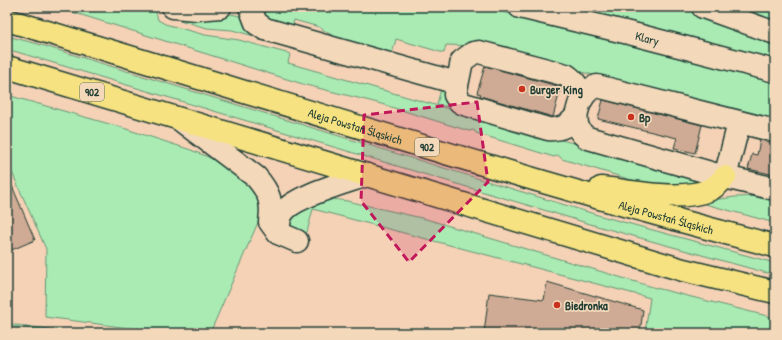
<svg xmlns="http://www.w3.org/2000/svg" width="782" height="340" viewBox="0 0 782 340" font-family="'Patrick Hand',sans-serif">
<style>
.green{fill:#aaebb4;stroke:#649474}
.building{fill:#cfaa94;stroke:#1f3d34}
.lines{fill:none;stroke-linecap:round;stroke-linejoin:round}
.minor-casing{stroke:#1f3d34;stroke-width:25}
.major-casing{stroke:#1f3d34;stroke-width:25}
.minor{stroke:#f3d8ba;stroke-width:22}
.major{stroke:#f6e281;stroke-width:22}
.tram{stroke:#1f3d34;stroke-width:1}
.marked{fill:#c2185b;fill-opacity:0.2;stroke:#c2185b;stroke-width:3;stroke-dasharray:8 5;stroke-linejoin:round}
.poi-dot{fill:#c8321e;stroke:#f3d8ba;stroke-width:1.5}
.labels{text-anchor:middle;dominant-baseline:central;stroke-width:3.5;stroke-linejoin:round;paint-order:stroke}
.shield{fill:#f3d8ba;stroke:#5f6c5c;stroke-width:1}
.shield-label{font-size:11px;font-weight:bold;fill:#1f3d34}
.street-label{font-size:12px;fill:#1f3d34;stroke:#f3d8ba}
.poi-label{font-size:12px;font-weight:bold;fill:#1f3d34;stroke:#f3d8ba;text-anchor:start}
</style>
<rect width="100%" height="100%" fill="#f5d2b6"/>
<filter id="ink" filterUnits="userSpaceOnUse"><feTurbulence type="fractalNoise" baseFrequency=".025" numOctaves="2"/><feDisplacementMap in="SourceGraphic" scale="8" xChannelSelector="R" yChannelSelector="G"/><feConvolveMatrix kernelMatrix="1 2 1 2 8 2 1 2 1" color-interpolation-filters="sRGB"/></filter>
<g filter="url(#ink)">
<g class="green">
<polygon points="56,7 139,7 156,12 158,20 165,24 205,35 239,40 290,54 288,63 540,135 582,145 705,180 698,185 645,184 562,159 558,155 554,157 476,133 474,130 469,131 378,103 306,85"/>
<polygon points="264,7 481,7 623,41 775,81 775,121 479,46 446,45 444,53 396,39 392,54 333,36 319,27 294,20 292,28 266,19 262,12"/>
<polygon points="558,7 692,7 699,12 775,39 775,63"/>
<polygon points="718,7 775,7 775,28"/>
<polygon points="231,14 240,16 243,18 258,37 232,30 207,28 169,17 217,17"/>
<polygon points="7,36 38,44 601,216 771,262 774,265 772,272 767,273 597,226 7,49"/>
<polygon points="441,89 447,92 467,112 437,104"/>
<polygon points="7,95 120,127 191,150 237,169 256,190 260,207 259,220 210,333 167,333 45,317 46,249 7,161"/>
<polygon points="762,196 775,198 775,223 698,202 735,197"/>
<polygon points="325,198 347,201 426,219 656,288 775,318 775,333 645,333 650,298 313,209 307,232 304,234 289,226 301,207"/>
<polygon points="7,324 84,333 69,333 7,326"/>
</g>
<g class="building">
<polygon points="485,66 561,87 553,117 480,96 481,94 477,93"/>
<polygon points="603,100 702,125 695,153 674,148 677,138 598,119"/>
<polygon points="760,140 775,143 775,175 748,169 752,154 757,155"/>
<polygon points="7,174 35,240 7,252"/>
<polygon points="547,282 643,310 640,333 484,333 489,293 544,300"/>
</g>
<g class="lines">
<g class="minor-casing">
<g id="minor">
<polyline points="173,7 197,9 220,7"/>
<polyline points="250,7 256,23 265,29 457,83"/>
<path id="s1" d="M520 7 633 34 775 71"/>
<polyline points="703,7 775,33"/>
<path d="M576 116C568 126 561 130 548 129L464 104 459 101 455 95 462 61 473 53 479 52 566 75C575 81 579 87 582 98"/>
<path d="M179 119 256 177C269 192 273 202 270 222L278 233"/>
<path d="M775 131 597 86C578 91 567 128 588 138L725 177 775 189"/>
<polyline points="725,177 739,123"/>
<path d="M297 241 278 233C279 227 279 220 281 215 290 197 347 182 367 175"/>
</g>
</g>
<g class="major-casing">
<g id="major">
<path id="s2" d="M7 20C263 96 517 179 775 246"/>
<polyline points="7,67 683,270 775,292"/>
<path d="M601 188C632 191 680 202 709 190 716 187 720 182 725 177"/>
</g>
</g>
<use href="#minor" class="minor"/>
<use href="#major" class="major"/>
<polyline class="tram" points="7,330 32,333"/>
</g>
</g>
<path class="marked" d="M477 102 488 182 409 262 361 201 364 115Z"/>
<g class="poi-dot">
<circle cx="522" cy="89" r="4"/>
<circle cx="631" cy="117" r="4"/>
<circle cx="557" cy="305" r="4"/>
</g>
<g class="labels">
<g class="shield">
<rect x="80" y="83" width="24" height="18" rx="3"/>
<rect x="415" y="138" width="24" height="18" rx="3"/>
</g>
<g class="shield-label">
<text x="92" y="92">902</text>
<text x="427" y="147">902</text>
</g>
<g class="street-label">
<text stroke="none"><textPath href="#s1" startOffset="131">Klary</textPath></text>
<text stroke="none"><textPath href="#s2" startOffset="364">Aleja Powstań Śląskich</textPath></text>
<text stroke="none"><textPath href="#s2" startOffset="688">Aleja Powstań Śląskich</textPath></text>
</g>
<g class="poi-label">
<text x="530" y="89">Burger King</text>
<text x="639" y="117">Bp</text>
<text x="565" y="305">Biedronka</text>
</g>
</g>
<rect width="782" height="340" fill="none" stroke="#f3d8ba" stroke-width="24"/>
<rect x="12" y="12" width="758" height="316" fill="none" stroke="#1f3d34" stroke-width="1.5" filter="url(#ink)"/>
</svg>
